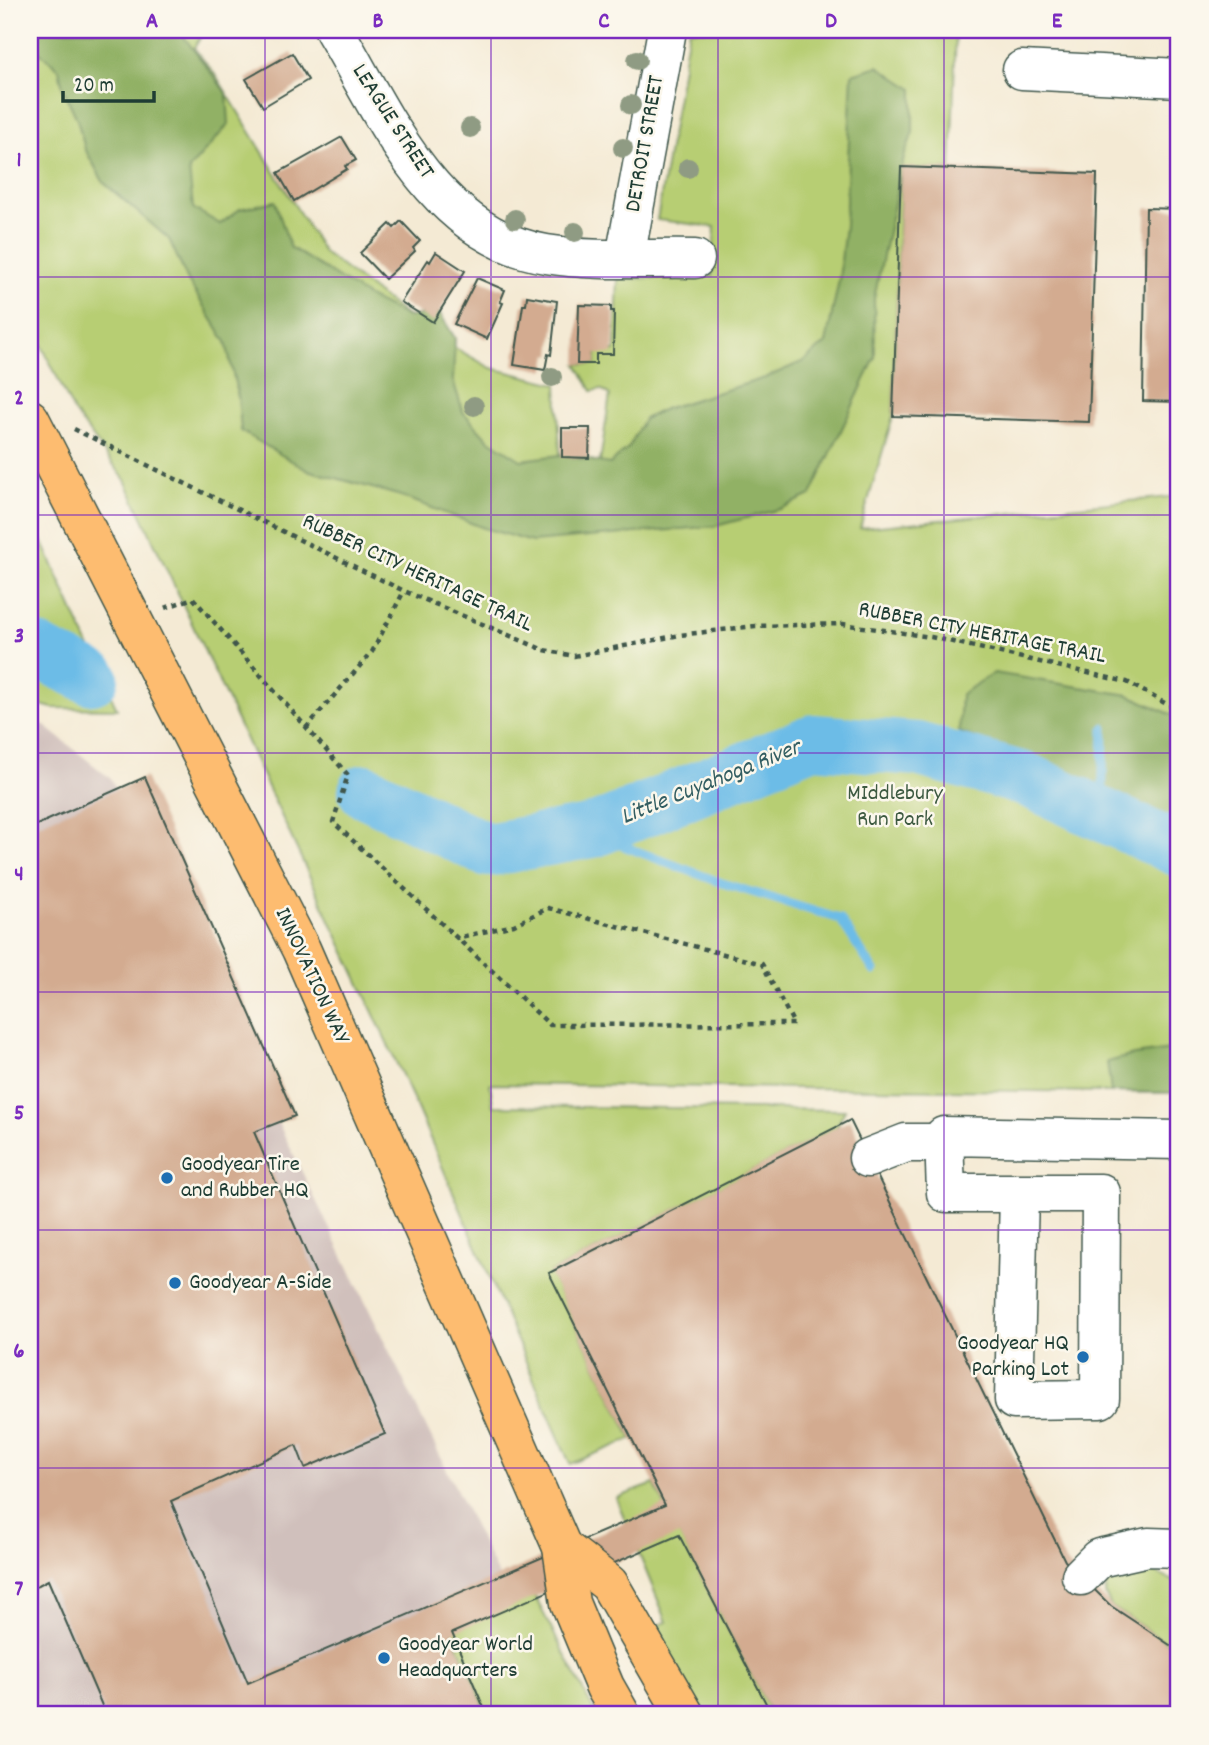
<svg xmlns="http://www.w3.org/2000/svg" width="1209" height="1745" viewBox="0 0 1209 1745" font-family="Dekko,sans-serif">
<style>
.industrial{fill:#d0c0bc}
.green{fill:#b7ce73;stroke:#6b8654;stroke-width:2}
.forest{fill:#91b165;stroke:#58774c;stroke-width:2}
.lines{fill:none;stroke-linecap:round;stroke-linejoin:round}
.stream{stroke:#6cbce7;stroke-width:9}
.river{stroke:#6cbce7;stroke-width:54}
.building{fill:#d3ab90}
.minor-casing{stroke:#3f574c;stroke-width:41}
.major-casing{stroke:#3f574c;stroke-width:41}
.path{stroke:#3f574c;stroke-width:4.5;stroke-dasharray:5 5;stroke-linecap:butt}
.minor{stroke:#fff;stroke-width:38}
.major{stroke:#fdbc70;stroke-width:38}
.tree{fill:#8f9b83}
.grid{fill:none;stroke:#7b2cbf;stroke-width:2;stroke-opacity:0.55}
.poi-dot{fill:#1f6fb2;stroke:#fbf7ec;stroke-width:2.5}
.labels{text-anchor:middle;dominant-baseline:central;stroke-width:5;stroke-linejoin:round;paint-order:stroke}
.street-label{font-size:23px;fill:#1f3d34;stroke:#fbf7ec}
.park-label{font-size:23px;fill:#3d5a41;stroke:#fbf7ec}
.poi-label{font-size:23px;fill:#1f3d34;stroke:#fbf7ec;text-anchor:start}
.water-label{font-size:24px;font-style:italic;fill:#325d61;stroke:#fbf7ec}
.neatline{fill:none;stroke:#7b2cbf;stroke-width:2.5}
.grid-label{font-size:23px;text-anchor:middle;font-weight:bold;fill:#7b2cbf}
</style>
<rect width="100%" height="100%" fill="#fbf7ec"/>
<filter id="ink" filterUnits="userSpaceOnUse"><feTurbulence type="fractalNoise" baseFrequency=".0143" numOctaves="2"/><feDisplacementMap in="SourceGraphic" scale="14" xChannelSelector="R" yChannelSelector="G"/><feConvolveMatrix kernelMatrix="1 2 1 2 8 2 1 2 1" color-interpolation-filters="sRGB"/></filter>
<filter id="wash" filterUnits="userSpaceOnUse"><feTurbulence type="fractalNoise" baseFrequency=".00686" numOctaves="4" result="noise"/><feDisplacementMap in="SourceGraphic" scale="28" xChannelSelector="R" yChannelSelector="G"/><feGaussianBlur stdDeviation="1.57" result="paint"/><feColorMatrix in="noise" values="0 0 0 0 0 0 0 0 0 0 0 0 0 0 0 0 0 1.4 0 .05"/><feComposite in="paint" operator="in"/></filter>
<g filter="url(#wash)">
<rect width="100%" height="100%" fill="#f4ead4"/>
<polygon class="industrial" points="30,714 111,779 566,1715 30,1715"/>
<g class="green">
<polygon points="30,30 205,30 194,48 217,77 324,253 434,336 491,368 557,384 560,454 600,462 610,395 601,389 592,391 577,364 596,364 596,353 615,351 618,279 712,276 715,227 657,220 689,30 956,30 951,169 901,168 893,416 860,528 1179,496 1179,1093 490,1084 493,1106 845,1110 836,1128 550,1273 632,1439 570,1464 411,1094 125,480 74,412 30,321"/>
<polygon points="30,514 117,709 52,708 30,702"/>
<polygon points="654,1484 772,1715 702,1715 650,1628 667,1622 616,1498"/>
<polygon points="1128,1571 1153,1572 1179,1583 1179,1651 1111,1606 1105,1594 1107,1584"/>
<polygon points="533,1593 596,1715 487,1715 452,1631"/>
</g>
<g class="forest">
<polygon points="30,30 173,30 181,33 227,94 229,124 189,169 193,208 220,224 240,209 275,201 290,247 370,298 408,317 439,312 455,338 453,380 463,412 488,439 521,460 560,455 610,464 629,447 644,419 664,409 765,378 804,361 826,343 839,280 845,225 852,74 878,66 913,89 913,132 904,157 874,299 875,358 811,495 780,509 716,526 532,542 484,528 401,496 307,470 241,431 238,397 226,342 188,281 169,239 104,183 85,149 77,119 63,89 59,69 30,44"/>
<polygon points="994,673 1129,695 1179,718 1179,836 1151,814 1050,767 959,732 961,694"/>
<polygon points="1179,1049 1179,1093 1111,1092 1107,1062 1134,1055"/>
</g>
<g class="lines">
<g class="stream">
<polyline points="1102,815 1104,728"/>
<polyline points="586,832 722,883 840,919 874,971"/>
</g>
<g class="river">
<polyline points="30,648 92,678"/>
<polyline points="365,791 487,850 593,831 813,741 917,749 1025,779 1179,850"/>
</g>
</g>
<g id="blocks">
<g class="building">
<polygon points="292,53 308,80 263,107 246,79"/>
<polygon points="342,137 356,160 345,166 347,169 294,201 278,173"/>
<polygon points="901,167 1097,174 1089,422 893,416"/>
<polygon points="1146,208 1179,209 1179,402 1143,401"/>
<polygon points="401,221 420,241 413,248 415,251 385,279 360,253 390,224 394,228"/>
<polygon points="436,252 465,271 433,322 401,302 428,260 430,262"/>
<polygon points="477,278 505,290 500,302 503,303 487,339 454,324"/>
<polygon points="527,296 557,301 551,355 548,354 545,370 514,365 523,305 526,305"/>
<polygon points="579,305 611,306 611,311 614,311 613,354 596,354 596,364 577,364"/>
<polygon points="562,428 590,428 589,458 562,457"/>
<polygon points="145,777 295,1116 254,1132 385,1434 305,1468 296,1445 171,1501 248,1683 665,1505 549,1273 850,1120 1065,1561 1111,1606 1179,1651 1179,1715 772,1715 679,1535 452,1633 487,1715 106,1715 48,1580 31,1589 30,1586 30,828"/>
</g>
</g>
</g>
<g filter="url(#ink)">
<use href="#blocks" fill-opacity="0" stroke="#3f574c" stroke-width="2"/>
<g class="lines">
<g class="minor-casing">
<g id="minor">
<path d="M334 30C385 116 434 236 546 254 594 262 646 258 695 259"/>
<polyline points="1022,70 1179,78"/>
<polyline points="625,258 667,30"/>
<polyline points="868,1158 906,1143 944,1143"/>
<polyline points="1019,1194 1014,1400 1100,1399 1101,1193 946,1193 944,1136 1179,1140"/>
<polyline points="1081,1576 1099,1558 1148,1547 1179,1548"/>
</g>
</g>
<g class="major-casing">
<g id="major">
<polyline points="30,419 301,949 562,1547 570,1603 605,1687 621,1715"/>
<polyline points="562,1547 609,1584 685,1715"/>
</g>
</g>
<g class="path">
<polyline points="74,429 404,591 544,650 574,656 680,635 755,626 843,624 931,637 1127,682 1179,711"/>
<polyline points="165,608 193,598 348,775 333,822 550,1025 794,1024 762,964 548,908 514,925 456,938"/>
<polyline points="306,728 372,652 404,591"/>
</g>
<use href="#minor" class="minor"/>
<use href="#major" class="major"/>
</g>
<g class="tree">
<circle cx="637" cy="60" r="10"/>
<circle cx="631" cy="105" r="10"/>
<circle cx="470" cy="128" r="10"/>
<circle cx="623" cy="148" r="10"/>
<circle cx="688" cy="168" r="10"/>
<circle cx="515" cy="219" r="10"/>
<circle cx="575" cy="232" r="10"/>
<circle cx="552" cy="377" r="10"/>
<circle cx="474" cy="406" r="10"/>
</g>
</g>
<path class="grid" d="M265 30V1715M491 30V1715M718 30V1715M944 30V1715M30 277H1179M30 515H1179M30 753H1179M30 992H1179M30 1230H1179M30 1468H1179"/>
<g class="poi-dot">
<circle cx="167" cy="1178" r="7"/>
<circle cx="175" cy="1283" r="7"/>
<circle cx="1083" cy="1357" r="7"/>
<circle cx="384" cy="1658" r="7"/>
</g>
<g class="labels">
<g class="street-label">
<text transform="translate(392 122) rotate(57)">LEAGUE STREET</text>
<text transform="translate(646 144) rotate(-80)">DETROIT STREET</text>
<text transform="translate(417 574) rotate(25)">RUBBER CITY HERITAGE TRAIL</text>
<text transform="translate(982 634) rotate(11)">RUBBER CITY HERITAGE TRAIL</text>
<text transform="translate(311 976) rotate(65)">INNOVATION WAY</text>
</g>
<g class="park-label">
<text x="895" y="794">MIddlebury<tspan x="895" dy="26">Run Park</tspan></text>
</g>
<g class="poi-label">
<text x="181" y="1165">Goodyear Tire<tspan x="181" dy="26">and Rubber HQ</tspan></text>
<text x="189" y="1283">Goodyear A-Side</text>
<text x="1069" y="1344" text-anchor="end">Goodyear HQ<tspan x="1069" dy="26">Parking Lot</tspan></text>
<text x="398" y="1645">Goodyear World<tspan x="398" dy="26">Headquarters</tspan></text>
</g>
<g class="water-label">
<text transform="translate(711 783) rotate(-22)">Little Cuyahoga River</text>
</g>
</g>
<rect width="1209" height="1745" fill="none" stroke="#fbf7ec" stroke-width="77"/>
<path d="M63 91v10h91v-10" fill="none" stroke="#1f3d34" stroke-width="3.5"/>
<text x="74" y="91" font-size="21" fill="#1f3d34" stroke="#fbf7ec" stroke-width="5" paint-order="stroke">20 m</text>
<rect x="38" y="38" width="1132" height="1668" class="neatline"/>
<g class="grid-label">
<text x="152" y="27">A</text>
<text x="378" y="27">B</text>
<text x="604" y="27">C</text>
<text x="831" y="27">D</text>
<text x="1057" y="27">E</text>
<text x="19" y="166">1</text>
<text x="19" y="404">2</text>
<text x="19" y="642">3</text>
<text x="19" y="880">4</text>
<text x="19" y="1119">5</text>
<text x="19" y="1357">6</text>
<text x="19" y="1595">7</text>
</g>
</svg>
